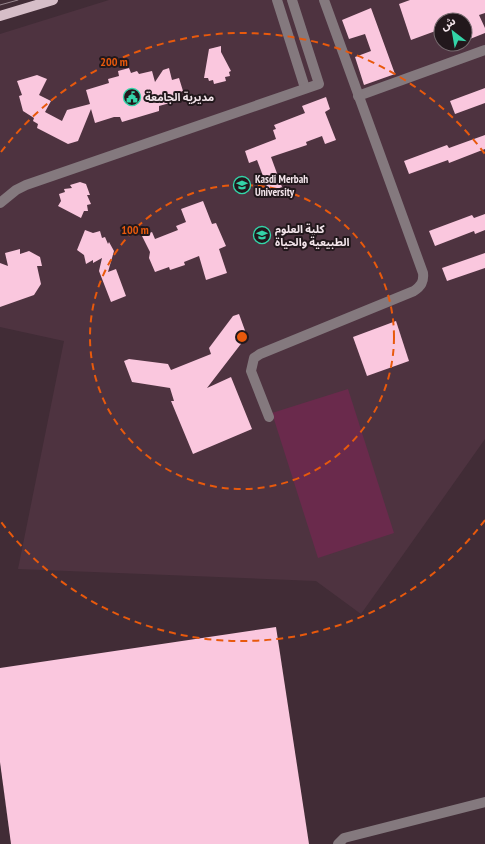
<svg xmlns="http://www.w3.org/2000/svg" width="485" height="844" viewBox="0 0 485 844" font-family="'PT Sans Narrow','Noto Sans Arabic',sans-serif">
<style>
.built{fill:#4e3340;fill-rule:evenodd}
.green{fill:#6a2a4c}
.building{fill:#fac7de}
.lines{fill:none;stroke-linecap:round;stroke-linejoin:round}
.minor{stroke:#84797e;stroke-width:10}
.major{stroke:#d6bec8;stroke-width:10}
.tram{stroke:#97868e;stroke-width:1}
.ring{fill:none;stroke:#e8590c;stroke-width:2;stroke-dasharray:7 5}
.labels{text-anchor:middle;dominant-baseline:central;stroke-width:4;stroke-linejoin:round;paint-order:stroke}
.poi-label{font-size:11px;font-weight:bold;fill:#f3e5eb;stroke:#22181c;text-anchor:start}
.centre{fill:#e8590c;stroke:#22181c;stroke-width:2}
.ring-label{font-size:12px;text-anchor:middle;font-weight:bold;fill:#e8590c;stroke:#22181c;stroke-width:4;stroke-linejoin:round;paint-order:stroke}
</style>
<rect width="100%" height="100%" fill="#412c36"/>
<path class="built" d="M109 0H485V439L361 614 316 581 18 569 64 341 0 327V34ZM441 20H465V44H441Z"/>
<polygon class="green" points="348,389 394,533 318,558 272,413"/>
<g class="building">
<polygon points="410,0 485,0 485,13 479,15 485,28 485,33 465,41 465,20 441,20 441,29 411,40 399,4"/>
<polygon points="371,8 395,74 364,85 355,57 371,51 365,34 349,39 342,20"/>
<polygon points="221,46 221,52 231,71 229,72 230,76 225,77 226,81 214,84 213,80 209,81 208,78 204,78 209,49"/>
<polygon points="129,68 131,73 137,71 139,74 152,71 155,82 163,70 169,68 172,80 179,78 183,91 175,94 177,101 159,106 159,111 122,122 120,117 114,117 95,123 91,109 78,141 68,144 37,128 38,124 33,121 34,118 23,111 19,96 22,95 17,81 37,75 47,79 39,95 51,101 45,112 62,121 67,110 90,104 86,90 109,83 108,79 119,76 118,71"/>
<polygon points="485,88 485,103 455,114 450,101"/>
<polygon points="326,97 330,109 325,112 336,140 325,144 322,136 306,142 307,145 271,157 282,187 269,192 257,160 249,163 245,151 276,139 273,130 276,129 274,125 305,113 302,106"/>
<polygon points="485,135 485,149 449,163 448,160 409,174 404,161 447,145 449,148"/>
<polygon points="80,182 86,184 90,195 87,195 91,204 87,205 88,211 84,211 81,218 58,206 61,201 59,194 65,192 64,189 72,188 70,185"/>
<polygon points="203,201 212,224 216,223 226,246 219,249 227,273 206,280 199,256 184,262 185,265 170,270 169,267 155,272 149,258 150,252 142,236 152,232 155,239 178,230 176,226 186,222 181,209"/>
<polygon points="485,214 485,230 475,234 474,231 435,246 429,231 472,215 474,218"/>
<polygon points="85,230 93,233 100,231 102,238 105,237 108,244 109,242 114,251 108,272 116,269 126,296 111,302 99,271 102,258 93,263 93,260 86,264 84,255 77,250"/>
<polygon points="20,249 20,254 29,251 40,257 42,266 37,266 41,284 34,295 0,307 0,263 8,266 5,253"/>
<polygon points="485,253 485,268 447,281 442,268"/>
<polygon points="239,314 247,336 207,388 231,377 252,429 193,454 171,401 174,401 170,388 132,382 124,361 129,359 168,364 171,370 211,354 209,348 233,316"/>
<polygon points="396,321 409,361 367,376 353,337"/>
<polygon points="276,627 309,844 11,844 0,762 0,668"/>
</g>
<g class="lines">
<g class="minor">
<polyline points="277,0 305,88"/>
<polyline points="358,96 485,50"/>
<polyline points="0,203 16,190 26,185 319,84 292,0"/>
<path d="M269 417 251 371 254 358 260 354 414 291C421 286 424 282 423 273L324 0"/>
<polyline points="338,844 344,838 485,802"/>
</g>
<polyline class="major" points="0,16 53,0"/>
<polyline class="tram" points="0,5 18,0"/>
</g>
<g class="ring">
<circle cx="242" cy="337" r="152"/>
<path d="M485 520A304 304 0 0 1 1 522M1 152A304 304 0 0 1 485 154"/>
</g>
<defs>
<g id="civic-ring" transform="scale(0.9)"><circle r="9.5" fill="#22181c" stroke="#33d4a8" stroke-width="1.5"/><path d="M-.6-6.5H3V-4.5H.6V-3L4-1V1h2V6H-6V1h2V-1L-.6-3ZM-1.2 2.5V6h2.4V2.5Z" fill="#33d4a8"/></g>
<g id="university-ring" transform="scale(0.9)"><circle r="9.5" fill="#22181c" stroke="#33d4a8" stroke-width="1.5"/><path d="M0-5L7-2L0 1L-7-2ZM-4 1L0 2.5L4 1V4Q0 6-4 4Z" fill="#33d4a8"/></g>
</defs>
<g fill-rule="evenodd">
<use href="#civic-ring" x="132" y="97"/>
<use href="#university-ring" x="242" y="185"/>
<use href="#university-ring" x="262" y="235"/>
</g>
<g class="labels">
<g class="poi-label">
<text x="145" y="97">مديرية الجامعة</text>
<text x="255" y="179">Kasdi Merbah<tspan x="255" dy="13">University</tspan></text>
<text x="275" y="229">كلية العلوم<tspan x="275" dy="13">الطبيعية والحياة</tspan></text>
</g>
</g>
<circle cx="242" cy="337" r="6" class="centre"/>
<g class="ring-label">
<text x="114" y="66">200 m</text>
<text x="135" y="234">100 m</text>
</g>
<g transform="translate(453 32) rotate(329)"><circle r="19" fill="#22181c" stroke="#766a6f"/>
<path d="M0-3L7 15L0 10L-7 15Z" fill="#33d4a8"/>
<text y="-6" font-size="11" font-weight="bold" text-anchor="middle" fill="#f3e5eb">ش</text>
</g>
</svg>
